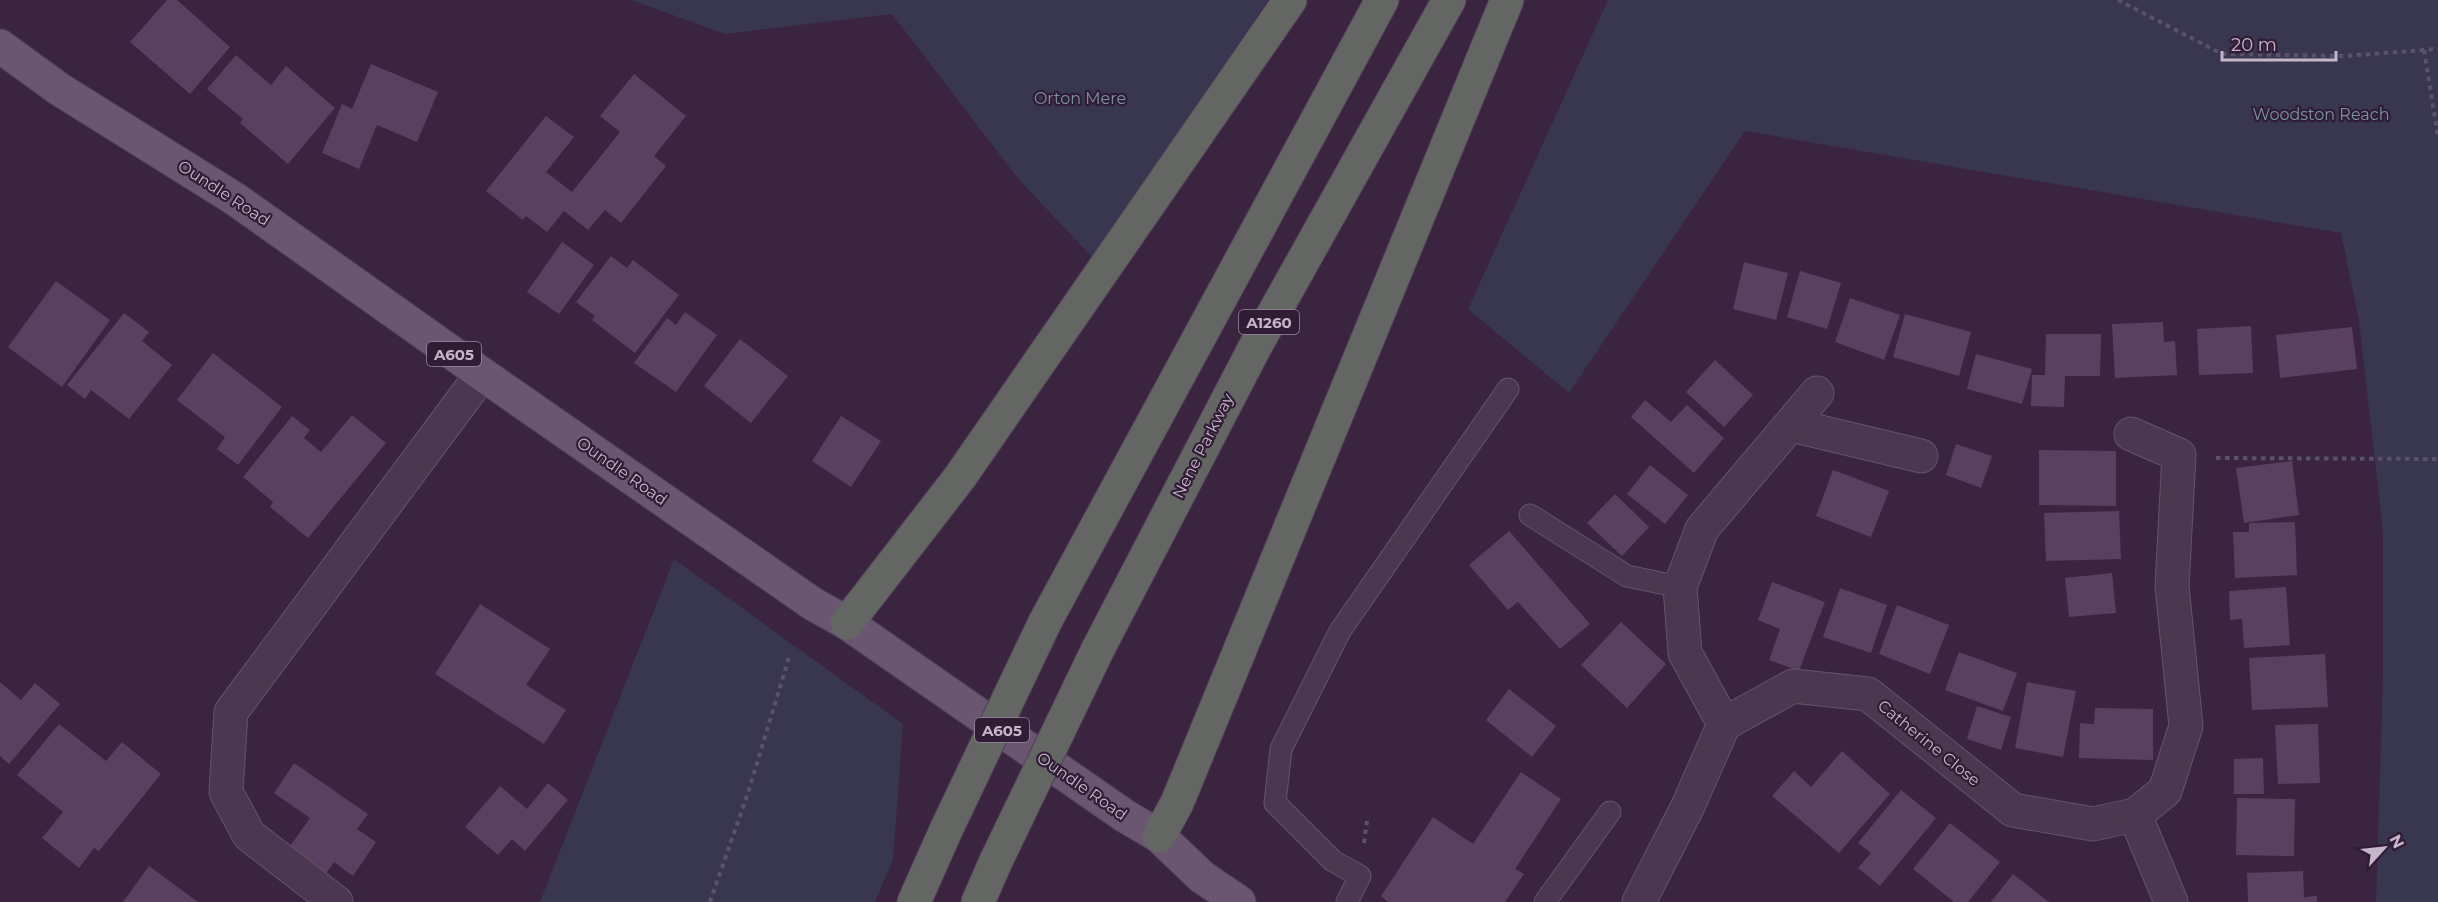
<svg xmlns="http://www.w3.org/2000/svg" width="2438" height="902" viewBox="0 0 2438 902" font-family="Montserrat,sans-serif">
<style>
.green{fill:#393650}
.building{fill:#594060}
.lines{fill:none;stroke-linecap:round;stroke-linejoin:round}
.service-casing{stroke:#66536b;stroke-width:23}
.minor-casing{stroke:#66536b;stroke-width:35}
.primary-casing{stroke:#513f56;stroke-width:35}
.trunk-casing{stroke:#534058;stroke-width:35}
.path{stroke:#5a526b;stroke-width:4;stroke-dasharray:4.5 4.5;stroke-linecap:butt}
.service{stroke:#4b3850;stroke-width:21}
.minor{stroke:#4b3850;stroke-width:33}
.primary{stroke:#6a5670;stroke-width:33}
.trunk{stroke:#636662;stroke-width:33}
.trunk-bridge-casing{stroke:#534058;stroke-width:35;stroke-linecap:butt}
.trunk-bridge{stroke:#636662;stroke-width:33}
.labels{text-anchor:middle;dominant-baseline:central;stroke-width:4.5;stroke-linejoin:round;paint-order:stroke}
.shield{fill:#301d35;stroke:#99879e;stroke-width:1.5}
.shield-label{font-size:15px;font-weight:bold;fill:#c6b5cb}
.park-label{font-size:16px;fill:#7a93a6;stroke:#301d35}
.street-label{font-size:16px;fill:#c6b5cb;stroke:#301d35}
</style>
<rect width="100%" height="100%" fill="#3a2440"/>
<g class="green">
<polygon points="631,0 1268,0 1092,257 1020,181 892,14 725,34"/>
<polygon points="1608,0 2438,0 2438,902 2376,902 2383,676 2383,532 2359,321 2341,233 1745,131 1569,393 1468,309"/>
<polygon points="674,559 903,724 893,860 875,902 540,902"/>
</g>
<g class="building">
<polygon points="167,0 177,0 230,47 190,94 130,42"/>
<polygon points="236,55 271,85 286,66 335,108 288,164 240,123 243,119 207,89"/>
<polygon points="371,64 438,92 417,142 377,125 359,169 322,153 342,104 352,109"/>
<polygon points="634,74 686,116 654,156 666,166 621,223 605,210 588,230 564,211 547,232 526,216 523,220 486,191 546,116 574,137 546,172 572,192 620,132 600,116"/>
<polygon points="562,242 594,265 559,314 527,292"/>
<polygon points="611,256 627,268 633,260 679,295 635,353 592,320 595,316 576,302"/>
<polygon points="1744,262 1788,273 1776,320 1733,309"/>
<polygon points="1800,271 1841,283 1827,329 1787,317"/>
<polygon points="56,281 110,320 62,387 8,347"/>
<polygon points="1850,298 1900,315 1884,360 1835,342"/>
<polygon points="685,312 717,335 676,392 634,363 667,318 676,325"/>
<polygon points="124,313 149,332 142,341 172,365 129,419 91,390 85,399 67,385"/>
<polygon points="1905,314 1971,332 1959,376 1893,357"/>
<polygon points="2163,322 2164,342 2175,341 2177,375 2115,378 2112,324"/>
<polygon points="2251,326 2253,373 2199,375 2197,329"/>
<polygon points="2352,327 2357,369 2280,378 2276,335"/>
<polygon points="2046,334 2101,334 2100,376 2065,376 2064,407 2031,406 2032,375 2045,375"/>
<polygon points="740,339 788,376 751,423 704,386"/>
<polygon points="213,353 282,407 238,465 217,449 225,437 177,400"/>
<polygon points="1976,354 2032,369 2022,404 1967,389"/>
<polygon points="1715,360 1753,395 1724,427 1686,392"/>
<polygon points="1645,400 1671,422 1687,405 1724,438 1694,473 1631,417"/>
<polygon points="352,415 386,443 308,538 270,507 273,502 243,477 292,416 310,430 304,438 321,452"/>
<polygon points="841,416 881,441 851,487 812,461"/>
<polygon points="1956,444 1992,456 1981,488 1946,475"/>
<polygon points="2039,450 2116,451 2116,506 2039,505"/>
<polygon points="2292,461 2299,515 2244,523 2236,468"/>
<polygon points="1650,465 1688,495 1665,524 1627,494"/>
<polygon points="1833,470 1889,491 1871,537 1816,516"/>
<polygon points="1615,494 1649,527 1622,556 1587,523"/>
<polygon points="2119,511 2121,559 2046,561 2044,513"/>
<polygon points="2295,522 2297,575 2235,578 2233,532 2249,532 2249,523"/>
<polygon points="1509,531 1590,624 1560,649 1518,602 1508,610 1469,565"/>
<polygon points="2112,573 2116,613 2069,617 2065,578"/>
<polygon points="1772,582 1825,602 1799,671 1769,660 1780,629 1758,620"/>
<polygon points="2286,587 2290,645 2244,648 2242,619 2230,620 2229,591"/>
<polygon points="1840,588 1887,605 1871,653 1823,637"/>
<polygon points="480,604 550,649 526,685 566,710 544,744 435,674"/>
<polygon points="1897,605 1949,625 1930,674 1879,654"/>
<polygon points="1621,622 1666,664 1627,708 1581,665"/>
<polygon points="1959,652 2017,673 2003,711 1945,690"/>
<polygon points="2325,654 2328,707 2252,710 2249,658"/>
<polygon points="0,682 21,700 35,683 60,704 9,764 0,756"/>
<polygon points="2027,682 2076,691 2063,757 2015,748"/>
<polygon points="1509,689 1556,726 1532,757 1486,720"/>
<polygon points="1977,706 2011,717 2001,750 1967,739"/>
<polygon points="2095,708 2153,709 2153,760 2079,758 2080,723 2094,724"/>
<polygon points="59,724 106,761 122,742 161,774 99,851 94,848 79,868 42,838 63,812 17,775"/>
<polygon points="2318,724 2320,783 2278,784 2275,725"/>
<polygon points="1842,751 1890,794 1839,853 1772,796 1794,771 1811,787"/>
<polygon points="2263,758 2264,794 2234,794 2234,759"/>
<polygon points="294,763 368,814 357,829 376,842 353,876 334,862 323,878 286,852 310,818 274,793"/>
<polygon points="1521,772 1561,799 1515,869 1524,874 1505,902 1388,902 1381,896 1433,817 1473,844"/>
<polygon points="548,783 568,800 525,851 512,839 498,855 465,827 500,786 527,809"/>
<polygon points="1901,790 1936,818 1880,886 1858,868 1871,853 1858,843"/>
<polygon points="2237,798 2295,799 2294,856 2236,855"/>
<polygon points="1950,823 2000,862 1968,902 1954,902 1913,869"/>
<polygon points="149,866 198,902 123,902"/>
<polygon points="2303,871 2304,897 2317,896 2317,902 2248,902 2247,873"/>
<polygon points="2013,874 2049,902 1991,902"/>
</g>
<g class="lines">
<g class="service-casing">
<g id="service">
<polyline points="1530,515 1627,576 1680,587"/>
<polyline points="1347,902 1360,876 1333,861 1275,803 1281,749 1340,631 1508,389"/>
<polyline points="1545,902 1610,812"/>
</g>
</g>
<g class="minor-casing">
<g id="minor">
<polyline points="1791,425 1921,456"/>
<polyline points="1724,724 1793,686 1868,694 2013,810 2093,824 2135,815 2165,791 2186,726 2172,586 2179,455 2131,434"/>
<polyline points="2135,815 2171,902"/>
<polyline points="336,902 249,835 226,792 231,712 482,374"/>
<polyline points="1639,902 1688,806 1724,724 1685,653 1680,587 1702,529 1817,393"/>
</g>
</g>
<g class="primary-casing">
<polyline id="primary" points="0,46 59,89 235,199 482,374 813,604 847,623 1125,816 1159,836 1202,877 1239,902"/>
</g>
<g class="trunk-casing">
<g id="trunk">
<polyline points="1045,622 1382,0"/>
<polyline points="847,623 960,477 1290,0"/>
<polyline points="1098,649 1255,347 1449,0"/>
<polyline points="1159,836 1177,803 1507,0"/>
<polyline points="914,902 946,830"/>
<polyline points="978,902 996,861"/>
</g>
</g>
<g class="path">
<polyline points="2118,0 2222,54 2344,56 2438,49"/>
<polyline points="2424,50 2438,137"/>
<polyline points="2216,458 2438,459"/>
<polyline points="1364,843 1367,821"/>
<polyline points="710,902 748,793 790,654"/>
</g>
<use href="#service" class="service"/>
<use href="#minor" class="minor"/>
<use href="#primary" class="primary"/>
<use href="#trunk" class="trunk"/>
<g class="trunk-bridge-casing">
<g id="trunk-bridge">
<polyline points="946,830 1045,622"/>
<polyline points="996,861 1098,649"/>
</g>
</g>
<use href="#trunk-bridge" class="trunk-bridge"/>
</g>
<g class="labels">
<g class="shield">
<rect x="1239" y="310" width="60" height="24" rx="4.5"/>
<rect x="427" y="342" width="54" height="24" rx="4.5"/>
<rect x="975" y="718" width="54" height="24" rx="4.5"/>
</g>
<g class="shield-label">
<text x="1269" y="322">A1260</text>
<text x="454" y="354">A605</text>
<text x="1002" y="730">A605</text>
</g>
<g class="park-label">
<text x="1080" y="98">Orton Mere</text>
<text x="2321" y="114">Woodston Reach</text>
</g>
<g class="street-label">
<text transform="translate(224 193) rotate(33)">Oundle Road</text>
<text transform="translate(1203 446) rotate(-63)">Nene Parkway</text>
<text transform="translate(622 471) rotate(35)">Oundle Road</text>
<text transform="translate(1929 743) rotate(39)">Catherine Close</text>
<text transform="translate(1082 786) rotate(35)">Oundle Road</text>
</g>
</g>
<g transform="translate(2384 848) rotate(63)" stroke="#301d35" stroke-width="4.5" paint-order="stroke">
<path d="M0-4.5L10 22L0 15L-10 22Z" fill="#c6b5cb"/>
<text y="-9" font-size="16" font-weight="bold" text-anchor="middle" fill="#c6b5cb">N</text>
</g>
<path d="M2222 51v9h114v-9" fill="none" stroke="#c6b5cb" stroke-width="3"/>
<text x="2231" y="51" font-size="18" fill="#c6b5cb" stroke="#301d35" stroke-width="4.5" paint-order="stroke">20 m</text>
</svg>
